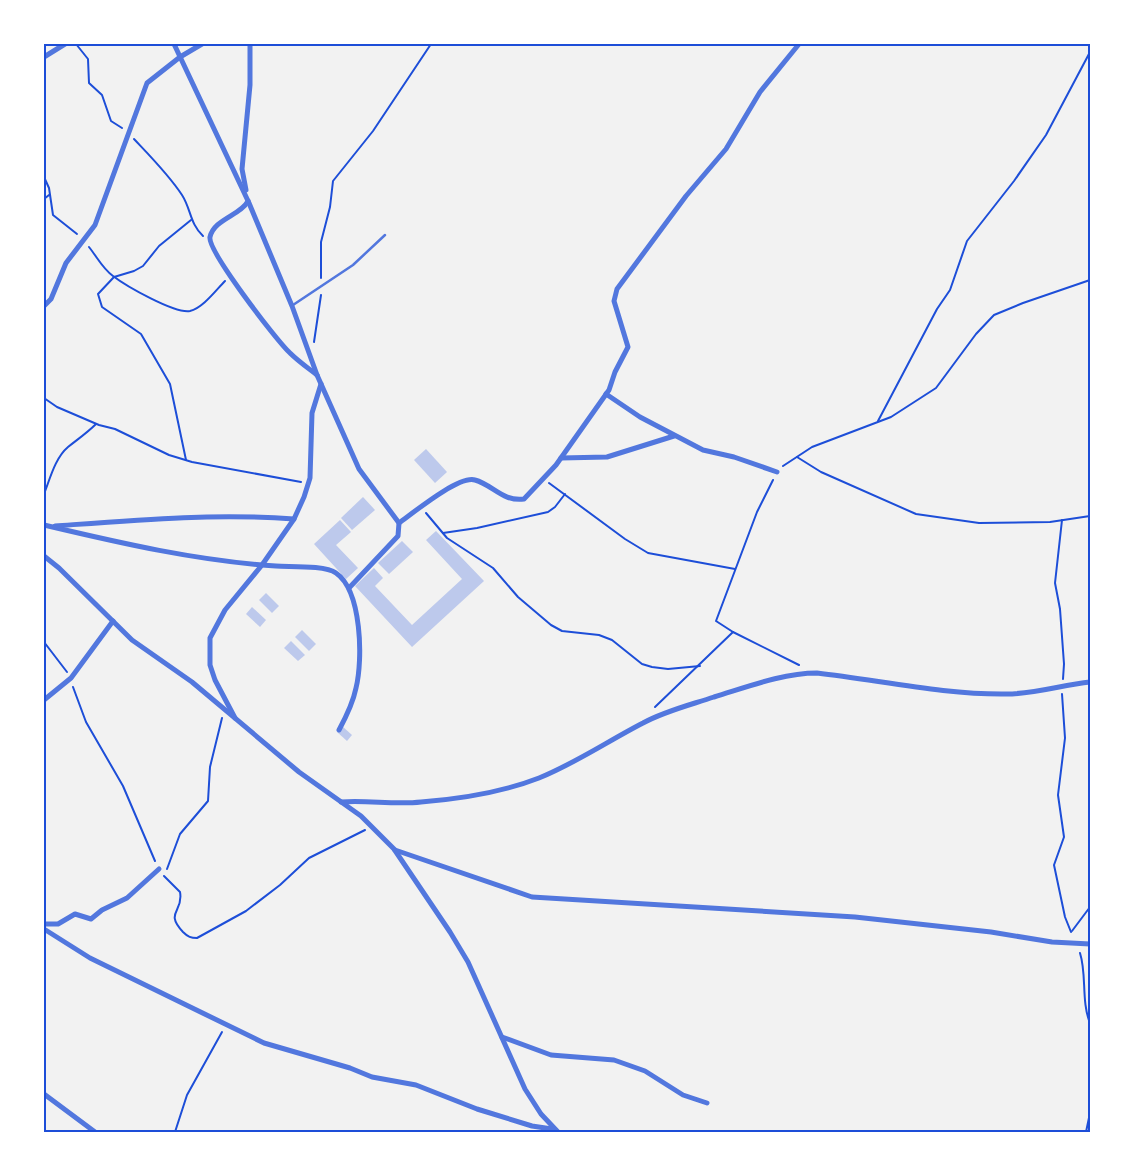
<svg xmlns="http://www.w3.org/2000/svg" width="1134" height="1176" viewBox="0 0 1134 1176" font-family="Roboto,sans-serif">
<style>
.building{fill:#bdc9ec}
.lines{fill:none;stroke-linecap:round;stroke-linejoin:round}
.path{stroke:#1d4ed8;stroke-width:2}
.service{stroke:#5277de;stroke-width:2.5}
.minor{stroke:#5277de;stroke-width:5}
.neatline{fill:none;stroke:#1d4ed8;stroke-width:2}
</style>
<rect width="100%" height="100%" fill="#f2f2f2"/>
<g class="building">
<polygon points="426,449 447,472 435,483 414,460"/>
<polygon points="363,497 375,510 352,530 341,518"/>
<polygon points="340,520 351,532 336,545 358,568 346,579 314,544"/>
<polygon points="436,531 484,581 412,647 355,586 374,568 383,578 375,586 412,625 462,579 426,540"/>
<polygon points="402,541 413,552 389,574 378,563"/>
<polygon points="266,593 279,606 272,613 259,600"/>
<polygon points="252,607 266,620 260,627 246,614"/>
<polygon points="302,630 316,644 309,651 295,637"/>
<polygon points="291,641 305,655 298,661 284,648"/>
<polygon points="342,726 352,735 347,741 337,732"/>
</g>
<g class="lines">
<g class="path">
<polyline points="76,44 88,59 89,83 102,95 111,121 122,128"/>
<path d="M134 139C151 157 169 175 182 195 191 209 190 224 203 236"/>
<polyline points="44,177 49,188 53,215 77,234"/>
<polyline points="44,199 49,195"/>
<path d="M89 247C97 257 103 269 113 276 126 286 175 314 190 311 203 308 216 290 225 281"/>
<polyline points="321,278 321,242 330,207 333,181 373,131 431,44"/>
<polyline points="314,342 321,295"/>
<polyline points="44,398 57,407 99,425 115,429 169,455 192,462 301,482"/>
<polyline points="878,421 937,309 950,290 967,241 1014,181 1046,135 1090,52"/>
<polyline points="797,457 821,472 916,514 979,523 1050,522 1090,516"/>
<polyline points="186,460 170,384 141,334 102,307 98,294 114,277 134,271 143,266 159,246 191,220"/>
<polyline points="783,466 812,447 891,417 936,388 976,334 994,315 1023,303 1090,280"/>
<polyline points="773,480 757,512 716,621 733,632 799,665"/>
<polyline points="549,483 625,539 648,553 735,569"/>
<path d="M44 494C50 479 55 458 68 447 78 439 87 433 96 424"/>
<polyline points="426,513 447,538 493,568 518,597 551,625 562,631 599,635 612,640 642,664 652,667 668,669 700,666"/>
<polyline points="1062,520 1055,583 1060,609 1064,664 1063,679"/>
<polyline points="443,533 477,528 548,512 555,507 565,494"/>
<polyline points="44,642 67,672"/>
<polyline points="73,687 86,722 123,786 155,861"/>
<polyline points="1062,694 1065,738 1058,795 1064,837 1054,865 1065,917 1071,932"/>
<polyline points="655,707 733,632"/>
<polyline points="167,869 180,834 208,801 210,767 222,718"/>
<path d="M164 876 180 892C184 912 164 912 183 932 188 937 191 938 197 938L246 911 280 885 309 858 365 830"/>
<polyline points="1072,931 1090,907"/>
<path d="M1080 953C1087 975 1081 1001 1090 1023"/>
<polyline points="175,1132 187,1095 222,1032"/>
<polyline points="1086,1132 1090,1113"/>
</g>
<polyline class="service" points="293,305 353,265 385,235"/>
<g class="minor">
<polyline points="174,44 249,203 292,306 317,375 359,469 399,523 398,536 349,588"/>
<polyline points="44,57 65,44"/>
<polyline points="246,190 242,169 250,85 250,44"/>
<path d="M248 201C241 215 214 219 210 237 207 250 276 340 290 353 298 361 308 368 317 375"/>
<polyline points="44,306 51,299 66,263 95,225 147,83 180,57 202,44"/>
<polyline points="606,394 640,417 703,450 734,457 777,472"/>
<polyline points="561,458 607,457 674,436"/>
<path d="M399 523C413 513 459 475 475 480 493 485 503 502 524 499L556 465 609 390 615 372 628 347 614 301 617 289 686 196 726 149 760 92 799 44"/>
<path d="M44 525C120 543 198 561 276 566 290 567 325 565 336 573 362 591 363 660 356 688 353 703 346 717 339 730"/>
<path d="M55 526C135 520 214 513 294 519"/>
<polyline points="44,556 59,568 132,640 192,682 299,772 361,816 394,849 450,932 468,962 525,1089 541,1114 558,1132"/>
<polyline points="44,700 71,678 113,621"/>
<polyline points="235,718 215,680 210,665 210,638 225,610 262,565 294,519 304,497 310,478 312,413 321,384"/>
<path d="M341 802C368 800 395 805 421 802 459 799 503 792 539 778 576 763 608 741 643 723 665 711 690 705 714 697 747 687 783 673 817 673 879 680 945 695 1007 694 1035 694 1062 685 1090 682"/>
<polyline points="395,850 532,897 855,917 991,932 1052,942 1090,944"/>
<polyline points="44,924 58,924 75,914 91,919 102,910 127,898 159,869"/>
<polyline points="44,929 90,958 264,1043 350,1068 372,1077 416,1085 477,1109 532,1126 552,1129"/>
<polyline points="502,1037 551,1055 614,1060 645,1071 683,1095 707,1103"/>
<polyline points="44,1094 95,1132"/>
</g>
</g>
<rect width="1134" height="1176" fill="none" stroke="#ffffff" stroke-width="90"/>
<rect x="45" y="45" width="1044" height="1086" class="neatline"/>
</svg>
